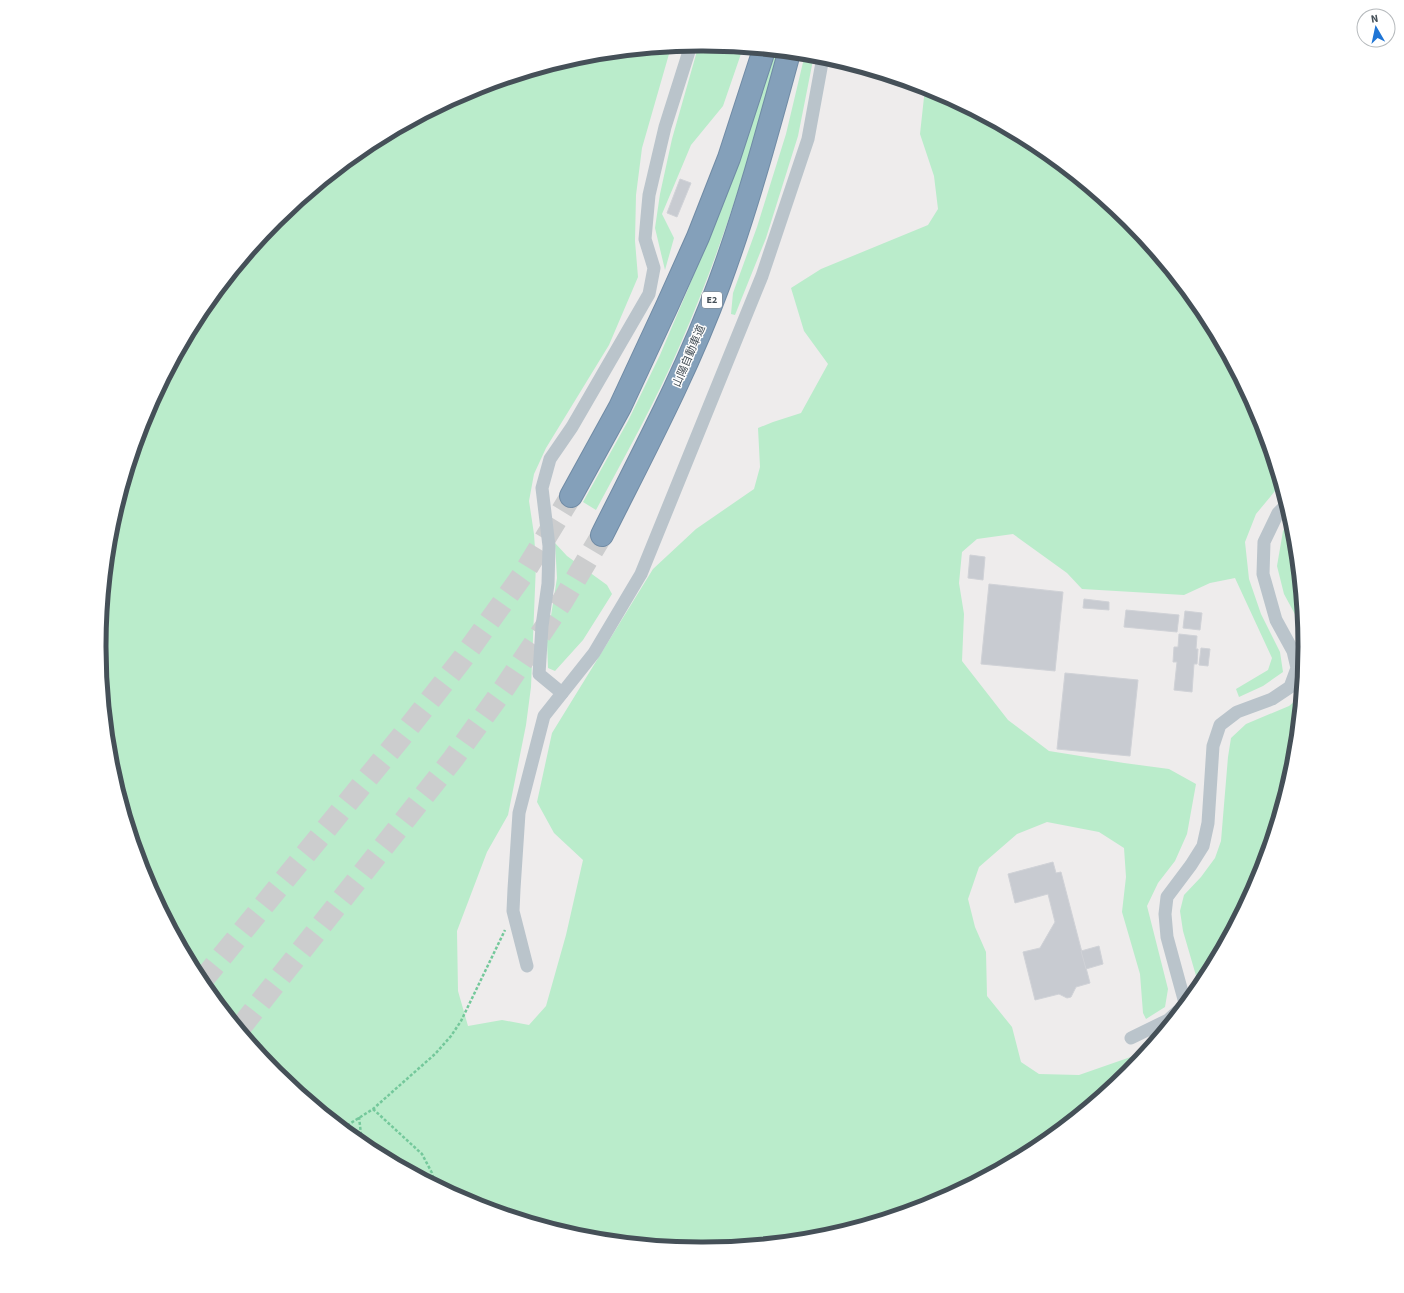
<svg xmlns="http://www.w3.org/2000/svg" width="1404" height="1293" viewBox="0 0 1404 1293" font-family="'Source Sans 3','Noto Sans JP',sans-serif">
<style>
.green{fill:#baeccb}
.building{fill:#c8cbd1;stroke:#d0d2d7}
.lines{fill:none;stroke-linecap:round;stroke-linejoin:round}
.highway-tunnel{stroke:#cccdce;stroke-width:22;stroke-dasharray:22 11;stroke-linecap:butt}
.highway-casing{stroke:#708ba5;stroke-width:24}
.path{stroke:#74c89b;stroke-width:2.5;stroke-dasharray:3 2;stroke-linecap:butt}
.street{stroke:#bac4cb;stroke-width:13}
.highway{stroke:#84a0ba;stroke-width:22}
.labels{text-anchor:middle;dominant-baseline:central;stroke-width:3;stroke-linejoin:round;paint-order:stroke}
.shield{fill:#fff;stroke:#7d848a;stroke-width:1}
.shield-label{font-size:10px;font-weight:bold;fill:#455058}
.street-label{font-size:11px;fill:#455058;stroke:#fff}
.rim{fill:none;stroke:#455058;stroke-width:5}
</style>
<rect width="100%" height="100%" fill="#eeecec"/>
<g class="green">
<polygon points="699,44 743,48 723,106 691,145 662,214 674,238 665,270 655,228 660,194 672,139"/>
<polygon points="671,47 642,148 636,195 635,241 638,277 609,345 546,448 534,474 529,501 534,534 536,564 531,687 526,725 508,815 487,852 457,931 458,991 468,1026 502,1020 529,1025 546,1006 566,935 583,860 554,833 537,802 552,733 653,569 696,529 754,489 760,467 758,428 773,422 801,413 828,364 804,331 791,288 821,269 928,225 938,209 934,176 920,134 925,88 933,90 1037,146 1128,221 1203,312 1259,416 1280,485 1256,514 1245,542 1249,579 1261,614 1280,652 1283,672 1263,686 1239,697 1236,689 1268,670 1272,658 1235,578 1210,583 1184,595 1082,589 1067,573 1013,534 977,539 962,552 959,583 964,614 962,661 1008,720 1049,751 1124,763 1169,769 1196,784 1187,834 1175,861 1158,883 1147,906 1168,989 1165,1007 1146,1019 1143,1013 1140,974 1122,912 1126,877 1124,848 1099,832 1047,822 1017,834 979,867 968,899 975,927 986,952 987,996 1012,1027 1021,1062 1039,1074 1079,1075 1145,1052 1128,1073 1037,1148 932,1203 819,1237 702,1249 584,1237 471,1203 367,1147 276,1072 201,981 145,877 111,764 100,646 111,529 145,416 201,312 276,220 367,145 472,90 585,56"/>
<path d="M772 51H778C753 152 721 250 680 345 656 401 625 456 596 510L583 502 628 421 660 355 688 289 719 211Z"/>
<polygon points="805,54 814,55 798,136 766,238 735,315 731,314 733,293 757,227 786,134"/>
<polygon points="1290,518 1293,529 1303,629 1284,594 1277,566 1283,531"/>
<polygon points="555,543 567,556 607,585 612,594 583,640 555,671 548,668 547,641 557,578"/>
<polygon points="1300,697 1293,764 1259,877 1203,981 1199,986 1183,931 1180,911 1184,895 1201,877 1215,858 1221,841 1228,757 1231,738 1246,724 1289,706"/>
</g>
<g class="building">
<polygon points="680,179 691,183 677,217 667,213"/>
<polygon points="970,555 985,557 983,580 968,578"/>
<polygon points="989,584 1063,592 1055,671 981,664"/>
<polygon points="1084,599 1109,602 1109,610 1083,608"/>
<polygon points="1126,610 1179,615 1177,632 1124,627"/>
<polygon points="1185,611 1202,613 1200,630 1183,628"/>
<polygon points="1179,634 1197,636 1196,649 1198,649 1197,664 1194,664 1192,692 1174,690 1177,662 1173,662 1174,647 1178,647"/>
<polygon points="1201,648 1210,649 1208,666 1199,665"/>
<polygon points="1065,673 1138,680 1130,756 1057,749"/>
<polygon points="1053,862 1056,873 1061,872 1090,983 1076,987 1071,997 1067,998 1059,994 1035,1000 1023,952 1040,948 1055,922 1048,894 1015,903 1008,874"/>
<polygon points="1099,946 1103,964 1086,969 1081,951"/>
</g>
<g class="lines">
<g class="highway-tunnel">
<polyline points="201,982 402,736 463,658 524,573 571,496"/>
<polyline points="240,1028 453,759 505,687 562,602 602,535"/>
</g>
<g class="highway-casing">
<g id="highway">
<polyline points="571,496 620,407 667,306 698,237 729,158 764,50"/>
<path d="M602 535C643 453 687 371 719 284 747 208 768 130 789 53"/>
</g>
</g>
<g class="path">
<polyline points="373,1109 422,1154 432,1173 434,1183"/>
<polyline points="359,1117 362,1143"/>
<polyline points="343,1128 373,1109 435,1054 451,1036 461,1021 505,930"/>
</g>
<g class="street">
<polyline points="562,693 539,674 542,626 548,584 549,546 542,488 550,459 572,427 649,294 654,268 645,239 649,195 665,127 691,45"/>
<polyline points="527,966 513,911 514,889 519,813 544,716 594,653 641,574 762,276 808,139 823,57"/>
<polyline points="1185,1003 1167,937 1165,914 1167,897 1191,865 1203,846 1208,823 1213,746 1220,725 1237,712 1272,699 1290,687 1297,668 1293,651 1276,620 1263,574 1264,542 1278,513 1286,505"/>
<polyline points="1131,1038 1168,1020 1178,1011"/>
</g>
<use href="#highway" class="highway"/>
</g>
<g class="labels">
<rect class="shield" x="702" y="292" width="20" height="16" rx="3"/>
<g class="shield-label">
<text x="712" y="300">E2</text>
</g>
<g class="street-label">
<text transform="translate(689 356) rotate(-67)">山陽自動車道</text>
</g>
</g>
<path d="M0 0H1404V1293H0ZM701 51H703A595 595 0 0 1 1298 646V647A595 595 0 0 1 703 1242H701A595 595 0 0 1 106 647V646A595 595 0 0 1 701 51Z" fill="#fff" fill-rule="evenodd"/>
<path class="rim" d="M701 51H703A595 595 0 0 1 1298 646V647A595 595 0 0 1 703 1242H701A595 595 0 0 1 106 647V646A595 595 0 0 1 701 51Z"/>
<g transform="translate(1376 28) rotate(351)"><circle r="19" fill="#ffffff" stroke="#b5b9bc"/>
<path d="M0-3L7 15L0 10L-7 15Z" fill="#1f75d5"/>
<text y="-6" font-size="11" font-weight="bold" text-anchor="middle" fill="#455058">N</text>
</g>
</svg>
